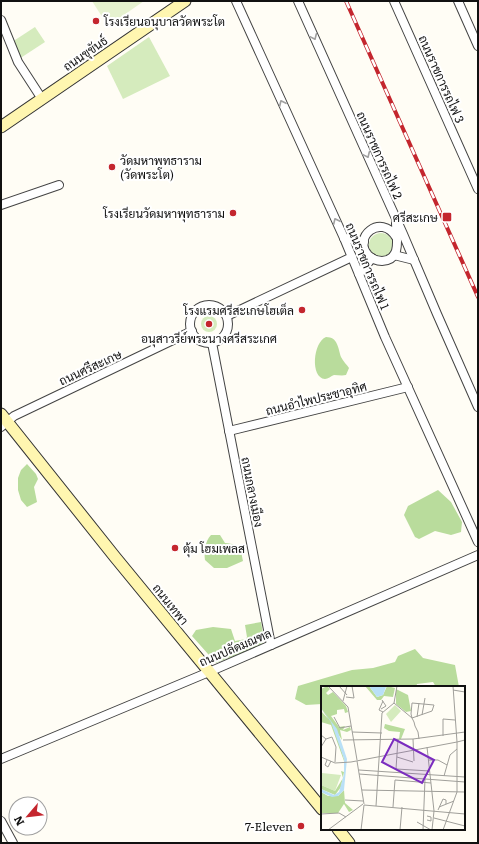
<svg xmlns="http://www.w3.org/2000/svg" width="479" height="844" viewBox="0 0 479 844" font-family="Literata,Sarabun,serif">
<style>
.green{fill:#d5ebbd}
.forest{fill:#b9dc9c}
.pitch{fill:#e6f2cf}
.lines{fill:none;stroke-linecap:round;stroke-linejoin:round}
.minor-casing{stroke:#444;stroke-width:10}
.secondary-casing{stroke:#333;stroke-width:13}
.minor{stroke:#fff;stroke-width:8}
.secondary{stroke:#fff6b0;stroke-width:11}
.rail-casing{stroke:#c4262e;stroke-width:4}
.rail{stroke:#fff;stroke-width:2.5;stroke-dasharray:8;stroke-linecap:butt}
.oneway{stroke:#a0a0a0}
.poi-dot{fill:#c4262e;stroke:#fff;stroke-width:1.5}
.labels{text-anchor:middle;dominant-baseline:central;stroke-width:4;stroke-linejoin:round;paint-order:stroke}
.poi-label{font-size:12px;fill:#111;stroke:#fff;text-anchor:end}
.street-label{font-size:12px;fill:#111;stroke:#fff}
.inset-road{fill:none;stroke:#a09f9a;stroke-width:1}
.view{fill:#7b2cbf;fill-opacity:0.15;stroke:#7b2cbf;stroke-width:2}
.inset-edge{fill:none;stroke:#111;stroke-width:2}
</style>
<rect width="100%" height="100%" fill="#fffdf5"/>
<g class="green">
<polygon points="35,27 45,42 19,59 12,42"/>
<polygon points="149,37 170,76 123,99 107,66"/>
<circle cx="381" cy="245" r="12"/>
<circle cx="209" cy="324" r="8"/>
</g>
<g class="forest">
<path d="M326 337C338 337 338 348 341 357 343 361 347 365 349 368L346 375C342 376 338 375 334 375 331 376 328 379 325 379 310 378 313 342 326 337Z"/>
<polygon points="27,464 36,474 38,479 34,487 37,502 27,507 21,500 18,490 18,478 21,470"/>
<polygon points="438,490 451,502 462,522 461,532 451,535 435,531 419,539 415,537 404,515 408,506"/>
<path d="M211 535H220L225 543C241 545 240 545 243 561L227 568H214L205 560C204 552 205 541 211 535Z"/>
<polygon points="261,622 264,640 262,645 216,663 192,636 196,630 213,627 231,629 235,641 246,639 247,637 245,625"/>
<polygon points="415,649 423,658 455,665 459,687 436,687 433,682 417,684 416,687 322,687 322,704 306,705 295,699 298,686 352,670 373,668 395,662 398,656"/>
</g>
<polygon class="pitch" points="92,1 144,1 108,26"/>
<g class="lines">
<g class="minor-casing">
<g id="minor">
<polyline points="236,1 344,238 385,337 478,542"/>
<polyline points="298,1 403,234 437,314 478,407"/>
<polyline points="394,1 478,189"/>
<polyline points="458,1 478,46"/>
<polyline points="1,20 18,62 42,99"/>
<polyline points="1,205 59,185"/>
<path d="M396 223C396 236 403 260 382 261 377 261 372 259 368 255 352 237 381 213 396 237"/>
<polyline points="344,238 364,242"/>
<polyline points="394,255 414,260"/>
<polyline points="359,274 372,258"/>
<circle cx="209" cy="324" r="19"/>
<polyline points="227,316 352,257"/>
<polyline points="212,343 271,645"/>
<polyline points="1,427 14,416 192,331"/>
<polyline points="229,431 408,387"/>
<polyline points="1,759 209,672 478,555"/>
<polyline points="1,821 13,843"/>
</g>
</g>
<g class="secondary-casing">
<g id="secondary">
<polyline points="1,127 185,1"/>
<polyline points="1,414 115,557 322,809"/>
<polyline points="338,829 349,843"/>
</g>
</g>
<use href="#minor" class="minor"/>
<use href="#secondary" class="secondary"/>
<g class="rail-casing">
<polyline id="rail" points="346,1 478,297"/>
</g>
<use href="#rail" class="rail"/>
</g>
<defs><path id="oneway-chevron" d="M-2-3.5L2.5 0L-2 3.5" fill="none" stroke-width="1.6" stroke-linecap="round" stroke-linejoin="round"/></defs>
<g class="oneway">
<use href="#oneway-chevron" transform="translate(314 37) rotate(66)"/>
<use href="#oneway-chevron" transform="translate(282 103) rotate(-115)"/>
<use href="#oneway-chevron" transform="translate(367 155) rotate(66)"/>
<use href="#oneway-chevron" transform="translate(336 221) rotate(-115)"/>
</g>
<g class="poi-dot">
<circle cx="96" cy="21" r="4"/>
<circle cx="112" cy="167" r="4"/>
<circle cx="233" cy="213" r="4"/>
<rect x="442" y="212" width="10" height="10" rx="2"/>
<circle cx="302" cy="310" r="4"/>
<circle cx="209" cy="324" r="4"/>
<circle cx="175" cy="548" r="4"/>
<circle cx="301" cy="826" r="4"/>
</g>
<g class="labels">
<g class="poi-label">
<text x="104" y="21" text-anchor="start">โรงเรียนอนุบาลวัดพระโต</text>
<text x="120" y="160" text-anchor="start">วัดมหาพุทธาราม<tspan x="120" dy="14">(วัดพระโต)</tspan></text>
<text x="225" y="213">โรงเรียนวัดมหาพุทธาราม</text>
<text x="438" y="217">ศรีสะเกษ</text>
<text x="294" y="310">โรงแรมศรีสะเกษโฮเต็ล</text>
<text x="209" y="338" text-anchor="middle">อนุสาวรีย์พระนางศรีสระเกศ</text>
<text x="183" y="548" text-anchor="start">ตุ้ม โฮมเพลส</text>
<text x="293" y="826">7-Eleven</text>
</g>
<g class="street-label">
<text transform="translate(85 53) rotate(-35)">ถนนขุขันธ์</text>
<text transform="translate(442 79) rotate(66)">ถนนราชการรถไฟ 3</text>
<text transform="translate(380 155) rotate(66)">ถนนราชการรถไฟ 2</text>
<text transform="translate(368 266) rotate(67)">ถนนราชการรถไฟ 1</text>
<text transform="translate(90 367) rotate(-25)">ถนนศรีสะเกษ</text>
<text transform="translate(316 398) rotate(-14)">ถนนอำไพประชาอุทิศ</text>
<text transform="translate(253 492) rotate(79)">ถนนกลางเมือง</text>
<text transform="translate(171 604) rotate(51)">ถนนเทพา</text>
<text transform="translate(235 647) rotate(-23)">ถนนปลัดมณฑล</text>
</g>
</g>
<g transform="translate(321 686)">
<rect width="144" height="144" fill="#fffdf5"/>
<path d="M74 19 80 25 70 36 65 28ZM1 87 20 89 14 105 0 99Z" fill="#d5ebbd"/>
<path d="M6 0 9 3 5 7 7 9 12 6 25 20 27 26 24 27 23 23 16 24V28L10 30 18 41 24 40 22 44 29 41 30 44 26 46 19 44 21 54 0 22V3ZM44 0H48L56 11 62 9 66 0 74 2 72 11 63 10 60 14H56ZM75 3 87 9 90 25 85 26 75 18ZM0 25 10 36 17 52 23 73V75L10 39 0 36ZM64 38 84 43 80 53H78L79 46 68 45 63 42ZM20 85 23 86 20 101 14 109 0 103V99L14 105 22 92ZM23 104 24 117 32 124 28 126 23 118 17 127H0V106L7 110H17Z" fill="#b9dc9c"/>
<path d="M48 0H64L65 1 62 9 56 11ZM0 22 16 43 26 73 23 104 17 110 11 111 0 106V103L13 109 18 106 23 88V73L10 36Z" fill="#b9e0f7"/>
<path class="inset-road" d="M7 0 27 21 36 74M18 0 26 9M76 0 73 17 91 32 111 25 113 19 91 17 90 28 91 32 93 36 94 40 97 46 98 53M132 0 136 56 144 54M132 4 144 6M25 11 33 12 31 0M22 15 26 0M62 15 58 24 62 26M60 23 65 20 61 14M101 29 104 12M13 31 19 42 30 40M96 31 98 17M31 46 61 47M0 49 5 53 0 61M122 50V33L134 34M5 53 11 51 15 61 14 76M92 53 93 75M22 54 92 53 144 46M106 61 113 125 111 144M0 71 14 77 30 76 136 56V106M76 71 92 76M6 74 4 79 7 81 10 75M108 74H117L126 79M36 75 43 118M75 83 109 85M75 83 77 53M38 84 144 91M38 88 144 96M123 90 129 69 136 63M74 94 110 97M41 104 144 106M24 114 42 115M43 119 144 128M55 120 61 27 73 17M72 121 74 94M118 121 133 115M117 124 122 113 125 114V118M0 128 18 127 25 131M113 132 144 140M106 134 110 135V131L106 130M96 136 110 144M7 144 42 118M40 144 43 119M79 144 81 121M102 144 104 93M122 144 136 106"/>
<path class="view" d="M73 53 113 74 101 97 61 76Z"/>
<rect width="144" height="144" class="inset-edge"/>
</g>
<rect width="479" height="844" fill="none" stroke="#111111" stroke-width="4"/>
<g transform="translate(28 816) rotate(242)"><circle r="19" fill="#ffffff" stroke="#a0a0a0"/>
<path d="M0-3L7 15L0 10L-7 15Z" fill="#c4262e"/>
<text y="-6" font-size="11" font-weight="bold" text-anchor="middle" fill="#111111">N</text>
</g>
</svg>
